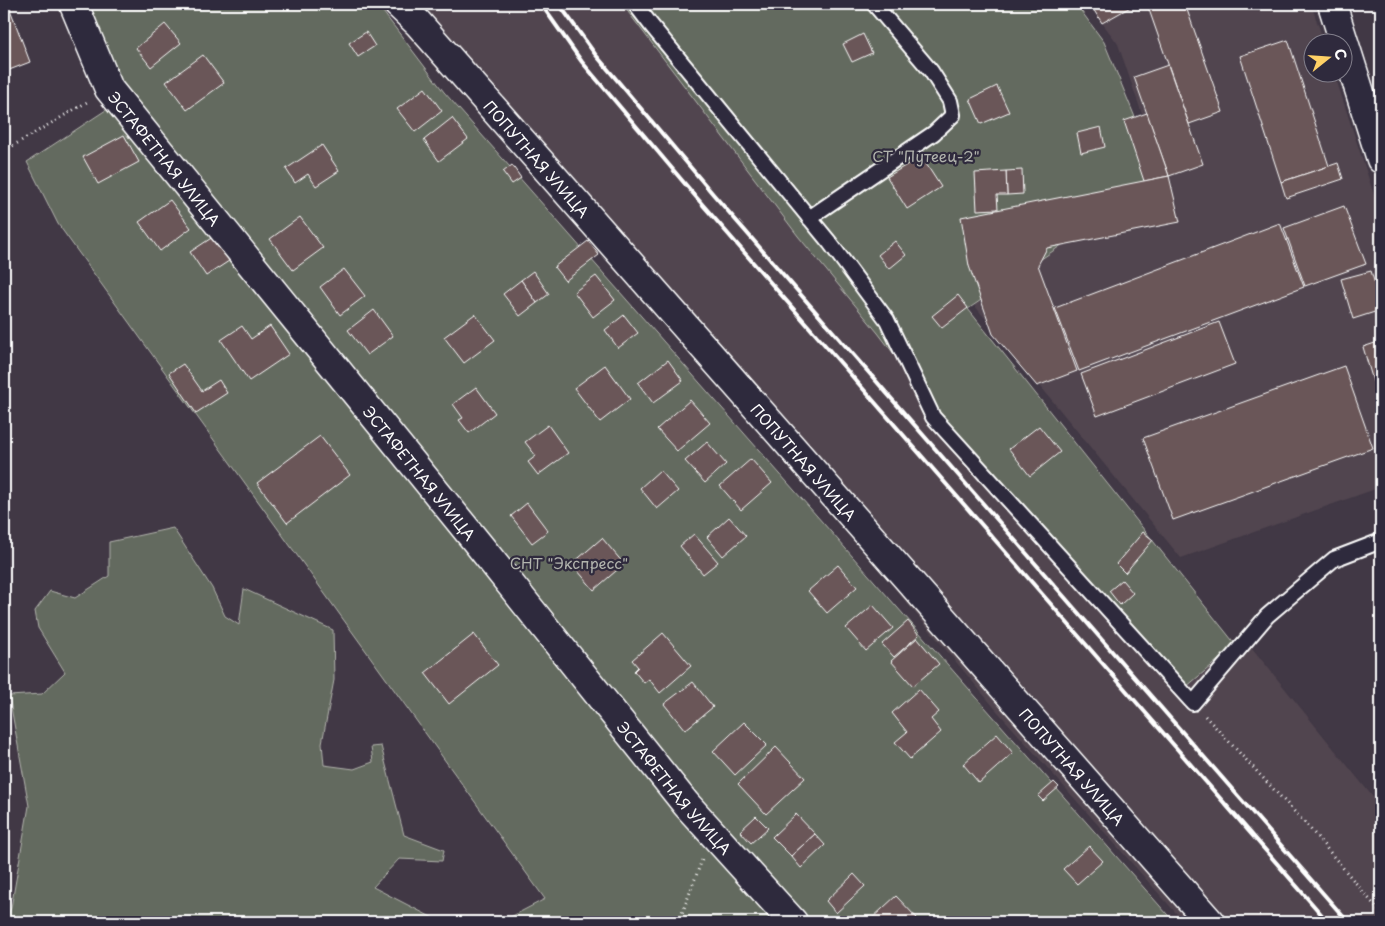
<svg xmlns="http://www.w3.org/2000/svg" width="1385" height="926" viewBox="0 0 1385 926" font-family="'Playpen Sans',sans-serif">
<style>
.built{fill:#51454f}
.green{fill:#646a5e;stroke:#b2b4ae}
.building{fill:#6a5758;stroke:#fff}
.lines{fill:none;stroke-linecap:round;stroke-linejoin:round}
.lane-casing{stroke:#fff;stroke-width:18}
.street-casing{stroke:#fff;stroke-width:31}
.path{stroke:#fff;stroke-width:3;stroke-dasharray:1 4;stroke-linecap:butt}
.lane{stroke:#2f2a3d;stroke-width:14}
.street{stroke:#2f2a3d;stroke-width:28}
.rail{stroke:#fff;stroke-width:4}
.labels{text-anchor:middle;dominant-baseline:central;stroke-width:4.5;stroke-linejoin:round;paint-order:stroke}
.park-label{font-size:15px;fill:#b2b4ae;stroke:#2f2a3d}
.street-label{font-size:15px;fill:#fff;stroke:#2f2a3d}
</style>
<rect width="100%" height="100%" fill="#413845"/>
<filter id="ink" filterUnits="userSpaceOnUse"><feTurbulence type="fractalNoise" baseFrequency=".02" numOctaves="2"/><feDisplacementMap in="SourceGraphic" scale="10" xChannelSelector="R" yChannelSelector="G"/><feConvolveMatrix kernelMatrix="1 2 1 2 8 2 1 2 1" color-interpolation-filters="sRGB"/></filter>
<g filter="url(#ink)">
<g class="built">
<polygon points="387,4 675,4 1190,681 1243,637 1381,807 1381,922 1184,922 998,712 799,474 405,33"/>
<polygon points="1088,4 1311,4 1324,42 1312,42 1312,72 1334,73 1381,216 1381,487 1181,558 970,300 1156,155 1118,44"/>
</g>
<g class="green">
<polygon points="66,4 377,4 444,92 1174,922 501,922 545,899 58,224 27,162 112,106"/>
<polygon points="622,4 1076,4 1104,42 1160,178 968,309 1236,645 1186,687 941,416 878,333 798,236"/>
<polygon points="173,528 212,588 225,616 239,625 244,589 333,630 334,680 322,743 324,765 354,769 373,762 371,747 381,746 404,835 444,850 442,861 399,859 373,887 435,919 436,922 4,922 11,908 29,806 9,696 42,694 65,672 38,628 35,611 50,591 75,598 109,576 109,542"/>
</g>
<g class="building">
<polygon points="4,4 8,4 30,62 4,72"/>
<polygon points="1090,4 1134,4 1134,5 1102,23"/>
<polygon points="1147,4 1185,4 1223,112 1189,124"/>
<polygon points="165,24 181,43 151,67 136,48"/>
<polygon points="366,32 375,46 358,57 349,43"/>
<polygon points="863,34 872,53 852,62 843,44"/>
<polygon points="1288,40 1329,166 1281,182 1240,56"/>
<polygon points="203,55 224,83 187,110 166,82"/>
<polygon points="1168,65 1203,164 1169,176 1134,77"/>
<polygon points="997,86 1009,112 981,124 970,99"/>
<polygon points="425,88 442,111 415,132 397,109"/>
<polygon points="1147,113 1169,176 1144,181 1124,121"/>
<polygon points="452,118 468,139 439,161 424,140"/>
<polygon points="1101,127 1105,147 1081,153 1077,133"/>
<polygon points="124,135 139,162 98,184 83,157"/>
<polygon points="322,145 339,171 316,186 308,174 295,183 286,169"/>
<polygon points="921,156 941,187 907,209 887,177"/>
<polygon points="1338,163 1343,179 1286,198 1281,182"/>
<polygon points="512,165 521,178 512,184 503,172"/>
<polygon points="1022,170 1023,194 1007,195 1006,171"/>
<polygon points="1006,171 1007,195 997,195 998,209 977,210 975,173"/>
<polygon points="1169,176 1180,222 1047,248 1038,265 1077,371 1037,386 993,334 969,266 961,217"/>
<polygon points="170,200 191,228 160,251 139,222"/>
<polygon points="1344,206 1366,264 1305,286 1284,228"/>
<polygon points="300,217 323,248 293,270 270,239"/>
<polygon points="1280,223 1304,287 1079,371 1055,308"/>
<polygon points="219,233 235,257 206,276 190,252"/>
<polygon points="588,241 599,255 565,281 554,267"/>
<polygon points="895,241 906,255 889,269 878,255"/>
<polygon points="344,269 365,296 340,315 320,287"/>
<polygon points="533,271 549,294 537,303 521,280"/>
<polygon points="1371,271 1381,304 1381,310 1353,319 1341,279"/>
<polygon points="596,276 615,300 593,317 574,292"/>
<polygon points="521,280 537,303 520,316 503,294"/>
<polygon points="958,295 968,308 942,328 932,316"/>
<polygon points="374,310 393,336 367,355 348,330"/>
<polygon points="475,314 495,340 464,363 444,337"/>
<polygon points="624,315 638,333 618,348 605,330"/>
<polygon points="1219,322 1235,364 1097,416 1081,374"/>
<polygon points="242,326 251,339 270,326 289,354 249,381 221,340"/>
<polygon points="1381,341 1381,408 1363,347"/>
<polygon points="668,360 683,381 653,403 638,383"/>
<polygon points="183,364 202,391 219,380 227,393 196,413 169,373"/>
<polygon points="605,365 630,399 600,422 574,388"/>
<polygon points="1344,366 1373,448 1173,520 1143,438"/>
<polygon points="476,387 495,413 469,433 459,420 463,418 453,404"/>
<polygon points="690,400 710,423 677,451 657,429"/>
<polygon points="548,425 568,453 538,475 528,462 536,456 525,442"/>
<polygon points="1039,426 1060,452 1030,476 1009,449"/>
<polygon points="320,436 350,475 287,523 257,483"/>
<polygon points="707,442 726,464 705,483 685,461"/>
<polygon points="751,459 772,483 741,510 720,486"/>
<polygon points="660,470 678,491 657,509 640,488"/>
<polygon points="527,503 548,531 532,543 511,516"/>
<polygon points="729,517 746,536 723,556 707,537"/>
<polygon points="1143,532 1153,540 1125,573 1116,564"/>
<polygon points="694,534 718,562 703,574 680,546"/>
<polygon points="602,538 624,564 594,590 572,564"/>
<polygon points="838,565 857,587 827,613 808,591"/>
<polygon points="1122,580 1133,593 1120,605 1109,591"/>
<polygon points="873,605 893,628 866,651 846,628"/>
<polygon points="908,621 919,635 894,657 882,644"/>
<polygon points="663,633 691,666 660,693 649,679 644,683 634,671 638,667 632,660"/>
<polygon points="474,634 498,665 449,704 425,673"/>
<polygon points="917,638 939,664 913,686 891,661"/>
<polygon points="693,682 713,707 685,730 664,704"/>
<polygon points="919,689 939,712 931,719 941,732 910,759 895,742 907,732 892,713"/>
<polygon points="744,722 767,745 735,775 713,751"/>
<polygon points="997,734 1013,753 979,783 963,764"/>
<polygon points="776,747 805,778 766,814 738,784"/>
<polygon points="1054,782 1059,787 1043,801 1038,796"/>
<polygon points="796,814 815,834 791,856 772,837"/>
<polygon points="756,816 768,828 751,843 740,831"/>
<polygon points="815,834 825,845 801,868 791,856"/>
<polygon points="1089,846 1103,861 1077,884 1063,869"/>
<polygon points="854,874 865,886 836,913 826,901"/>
<polygon points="896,896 917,918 912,922 871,922 870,920"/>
</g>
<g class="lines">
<g class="lane-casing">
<g id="lane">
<polyline points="635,4 651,25 830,243 887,320 933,417 1193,703 1267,616 1334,559 1381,541"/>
<polyline points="809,218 934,133 953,115 950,101 931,71 874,4"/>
</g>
</g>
<g class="street-casing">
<g id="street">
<path id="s1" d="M398 4 418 23 1210 922"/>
<polyline points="1332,4 1381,159"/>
<path id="s2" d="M74 5 109 89 479 545 686 804 793 922"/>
</g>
</g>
<g class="path">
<polyline points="4,151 87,102"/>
<polyline points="1205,716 1307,825 1381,913"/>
<polyline points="680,922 680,919 702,860"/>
</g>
<use href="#lane" class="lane"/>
<use href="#street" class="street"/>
<g class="rail">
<polyline points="541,4 582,62 702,204 1328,922"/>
<polyline points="559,4 595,54 713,194 1348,922"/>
</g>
</g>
</g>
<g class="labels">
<g class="park-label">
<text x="926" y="155">СТ "Путеец-2"</text>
<text x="569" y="562">СНТ "Экспресс"</text>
</g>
<g class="street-label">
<text stroke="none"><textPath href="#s2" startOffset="180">ЭСТАФЕТНАЯ УЛИЦА</textPath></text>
<text stroke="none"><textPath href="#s1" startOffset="208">ПОПУТНАЯ УЛИЦА</textPath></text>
<text stroke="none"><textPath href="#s1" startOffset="612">ПОПУТНАЯ УЛИЦА</textPath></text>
<text stroke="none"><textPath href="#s2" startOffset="585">ЭСТАФЕТНАЯ УЛИЦА</textPath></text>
<text stroke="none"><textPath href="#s1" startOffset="1018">ПОПУТНАЯ УЛИЦА</textPath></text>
<text stroke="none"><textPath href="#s2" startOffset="990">ЭСТАФЕТНАЯ УЛИЦА</textPath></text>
</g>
</g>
<rect width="1385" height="926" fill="none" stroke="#2f2a3d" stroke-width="20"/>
<rect x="10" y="10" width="1365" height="906" fill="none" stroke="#fff" stroke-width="2" filter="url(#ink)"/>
<g transform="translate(1328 58) rotate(73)"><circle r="24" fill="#2f2a3d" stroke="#827f8b"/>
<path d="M0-4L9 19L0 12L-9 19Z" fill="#ffd166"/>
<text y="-8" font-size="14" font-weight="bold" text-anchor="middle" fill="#ffffff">С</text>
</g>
</svg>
